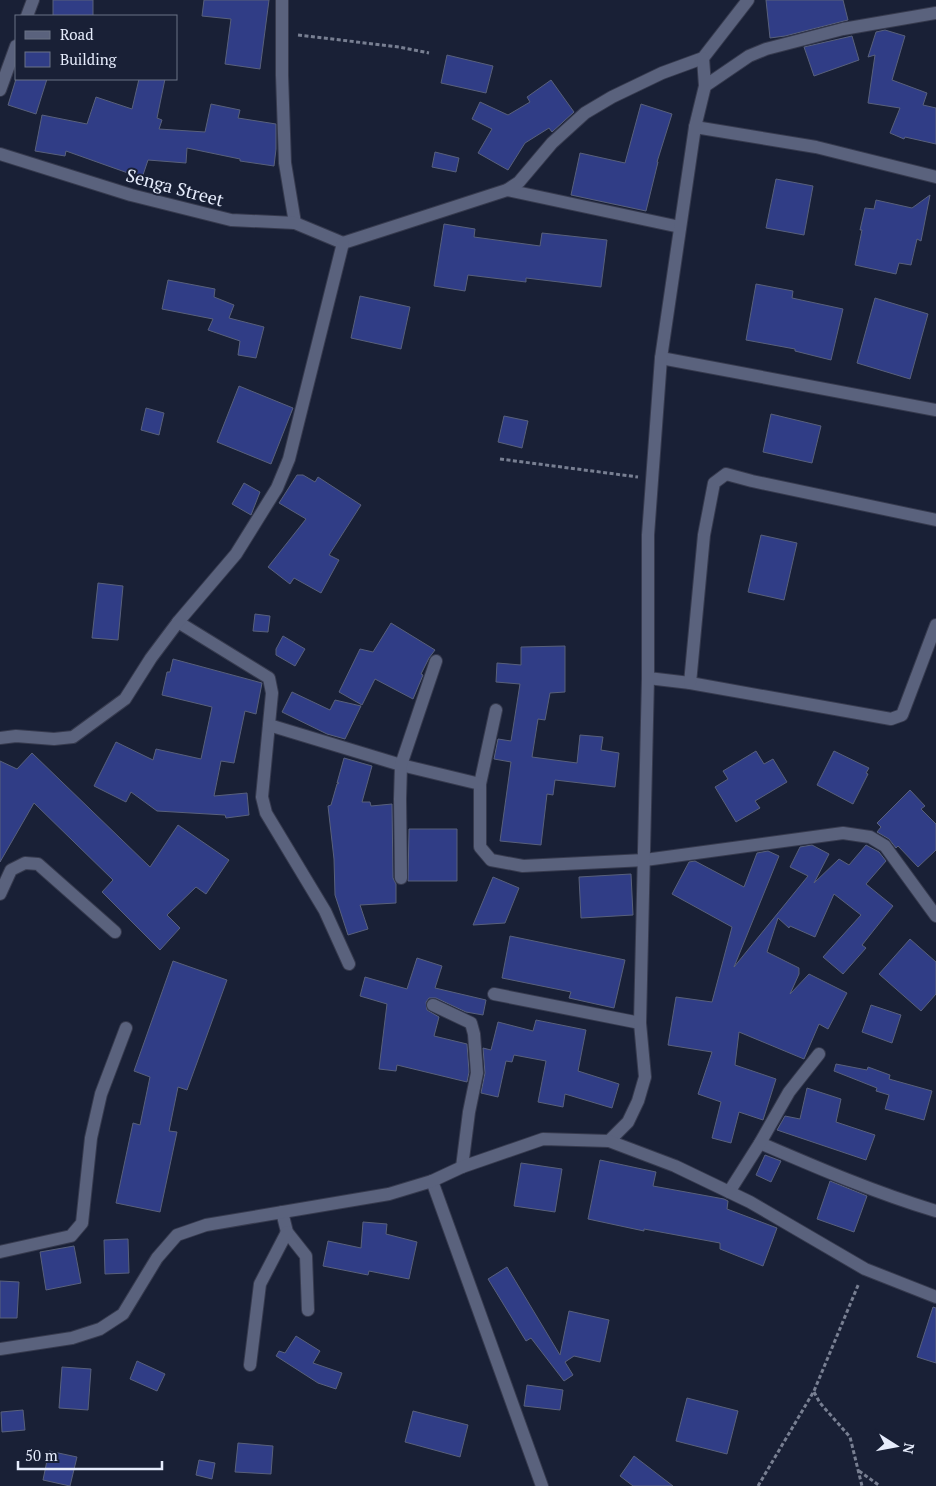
<svg xmlns="http://www.w3.org/2000/svg" width="936" height="1486" viewBox="0 0 936 1486" font-family="'PT Serif',serif">
<style>
.building{fill:#303d86;stroke:#58607b}
.lines{fill:none;stroke-linecap:round;stroke-linejoin:round}
.minor-casing{stroke:#363a4e;stroke-width:14}
.path{stroke:#787f92;stroke-width:3;stroke-dasharray:4 2.5;stroke-linecap:butt}
.minor{stroke:#5a627d;stroke-width:12}
.labels{text-anchor:middle;dominant-baseline:central;stroke-width:4;stroke-linejoin:round;paint-order:stroke}
.street-label{font-size:18px;fill:#e6ecfc;stroke:#192036}
</style>
<rect width="100%" height="100%" fill="#192036"/>
<g class="building">
<rect x="53" y="0" width="40" height="16"/>
<polygon points="204,0 269,0 260,69 225,64 231,19 202,16"/>
<polygon points="766,0 843,0 848,20 785,36 770,38"/>
<polygon points="885,30 905,36 892,80 927,93 923,105 936,108 936,144 905,137 904,139 890,133 900,108 868,103 875,55 868,57 876,32"/>
<polygon points="852,36 859,60 814,76 804,47"/>
<polygon points="447,55 493,66 486,93 441,83"/>
<polygon points="16,79 47,79 36,114 8,105"/>
<polygon points="139,79 165,79 157,118 162,120 159,129 205,132 211,104 240,110 238,118 276,124 276,149 274,166 240,161 240,159 187,148 186,163 148,160 142,178 66,151 65,156 35,151 42,115 87,124 96,97 132,109"/>
<polygon points="551,80 574,112 552,132 549,128 525,143 508,170 478,153 492,129 472,119 480,102 508,115 530,102 527,97"/>
<polygon points="641,104 672,114 657,162 658,162 646,211 571,195 580,153 625,163"/>
<polygon points="435,152 459,158 456,172 432,167"/>
<polygon points="776,179 813,186 804,235 766,228"/>
<polygon points="930,195 921,241 917,239 911,265 899,263 896,274 855,265 862,230 860,230 865,208 874,209 876,200 912,208"/>
<polygon points="444,224 475,229 474,237 540,246 542,233 607,240 601,287 526,278 526,282 468,275 465,291 434,286"/>
<polygon points="168,280 215,289 214,297 234,305 229,318 264,327 256,358 238,355 240,341 208,330 213,319 162,309"/>
<polygon points="756,284 793,291 792,298 843,309 831,360 795,351 795,349 746,340"/>
<polygon points="360,296 410,307 401,349 351,338"/>
<polygon points="875,298 928,314 910,379 857,363"/>
<polygon points="239,386 293,408 271,464 217,442"/>
<polygon points="146,408 164,413 159,435 141,430"/>
<polygon points="771,414 821,426 812,463 763,452"/>
<polygon points="504,416 528,421 522,448 498,442"/>
<polygon points="297,475 303,475 315,482 318,477 361,505 329,555 339,560 321,593 294,578 290,584 268,567 306,519 279,503"/>
<polygon points="244,483 260,492 251,515 232,504"/>
<polygon points="761,535 797,543 784,600 748,592"/>
<polygon points="98,583 123,586 118,640 92,638"/>
<polygon points="255,614 270,616 268,632 253,631"/>
<polygon points="391,623 435,650 429,658 421,674 423,675 413,699 375,679 362,705 339,692 360,649 373,652"/>
<polygon points="283,636 305,649 295,666 276,655 276,649"/>
<polygon points="565,646 565,692 550,693 545,720 538,719 532,757 577,763 580,735 603,737 601,750 619,753 615,787 555,780 553,795 547,794 541,845 500,841 511,762 494,759 498,739 511,741 520,684 496,682 497,663 521,665 521,647"/>
<polygon points="173,659 262,683 256,714 245,711 234,763 221,761 214,796 247,793 249,815 226,818 225,815 157,811 131,792 126,802 94,786 116,742 153,760 156,749 201,759 212,707 162,695 167,672 170,672"/>
<polygon points="292,692 330,710 335,700 361,706 345,739 327,734 282,712"/>
<polygon points="756,751 764,764 773,759 787,782 755,801 760,808 736,822 715,787 728,779 723,771"/>
<polygon points="834,751 869,768 866,773 868,774 853,804 817,785"/>
<polygon points="32,753 150,867 178,825 229,860 206,894 196,887 167,915 180,928 160,950 102,892 113,880 34,803 0,862 0,761 17,769"/>
<polygon points="344,758 372,766 362,802 370,802 371,806 392,804 393,878 396,884 396,903 360,905 368,929 348,935 335,895 334,859 328,806 331,805 337,784 339,783 337,783"/>
<polygon points="910,790 925,806 921,809 936,824 936,850 918,867 898,846 896,848 889,839 877,832 881,827 877,823"/>
<polygon points="409,829 457,829 457,881 408,881"/>
<polygon points="812,845 829,854 814,883 839,859 849,865 866,845 879,852 886,861 866,884 893,906 862,945 866,948 843,974 823,957 861,915 834,894 815,937 790,926 789,928 778,918 767,952 799,968 799,974 790,994 809,974 847,993 828,1029 819,1024 804,1059 739,1032 735,1065 776,1079 763,1120 739,1112 731,1143 712,1138 721,1102 698,1094 712,1052 668,1045 676,997 712,1002 732,927 672,894 689,862 695,861 744,887 757,853 768,851 779,856 734,967 808,876 790,867 800,847"/>
<polygon points="631,874 633,915 581,918 579,877"/>
<polygon points="493,877 519,888 505,923 473,925"/>
<polygon points="510,936 625,960 614,1008 569,998 571,992 502,978"/>
<polygon points="910,939 936,962 936,994 921,1011 879,974"/>
<polygon points="417,958 442,966 435,988 486,1000 483,1015 466,1012 436,998 429,998 426,1002 427,1010 439,1017 434,1036 467,1044 469,1072 467,1082 397,1065 396,1071 379,1069 387,1004 360,996 365,977 407,989"/>
<polygon points="173,961 227,980 187,1090 178,1087 169,1131 177,1132 160,1212 116,1203 133,1123 140,1125 150,1077 134,1071"/>
<polygon points="871,1005 901,1015 892,1043 862,1032"/>
<polygon points="536,1020 586,1030 578,1071 619,1084 612,1108 565,1094 563,1107 538,1102 546,1061 514,1055 512,1062 506,1061 498,1097 481,1093 485,1073 483,1048 491,1050 498,1022 533,1031"/>
<polygon points="836,1064 867,1070 868,1067 890,1075 889,1079 932,1091 924,1120 885,1109 889,1095 876,1091 877,1088 834,1071"/>
<polygon points="807,1088 841,1099 836,1122 875,1135 866,1160 777,1130 785,1116 800,1119"/>
<polygon points="765,1155 781,1161 771,1182 756,1175"/>
<polygon points="600,1160 656,1172 653,1186 724,1199 728,1201 727,1209 777,1228 763,1266 720,1249 720,1243 644,1229 644,1231 588,1219"/>
<polygon points="521,1163 562,1169 555,1212 514,1206"/>
<polygon points="830,1181 867,1196 854,1232 817,1219"/>
<polygon points="363,1222 387,1224 386,1234 417,1242 409,1279 369,1271 368,1275 323,1266 328,1241 361,1248"/>
<polygon points="128,1239 129,1273 105,1274 104,1240"/>
<polygon points="74,1246 81,1283 46,1290 40,1252"/>
<polygon points="507,1267 560,1355 569,1311 609,1320 600,1362 574,1356 565,1362 573,1375 564,1381 531,1338 526,1341 488,1279"/>
<polygon points="0,1281 19,1282 17,1318 0,1318"/>
<polygon points="933,1307 936,1308 936,1363 917,1357"/>
<polygon points="296,1336 320,1351 313,1363 342,1373 336,1389 318,1383 276,1356 279,1351 285,1353"/>
<polygon points="137,1361 165,1374 157,1391 130,1379"/>
<polygon points="62,1367 91,1369 88,1410 59,1408"/>
<polygon points="527,1385 563,1390 560,1410 524,1406"/>
<polygon points="687,1398 738,1411 727,1454 676,1441"/>
<polygon points="23,1410 25,1430 2,1432 1,1412"/>
<polygon points="413,1411 468,1425 460,1457 405,1442"/>
<polygon points="238,1443 273,1446 271,1474 235,1472"/>
<polygon points="49,1451 77,1457 70,1486 43,1480"/>
<polygon points="634,1456 673,1486 633,1486 620,1476"/>
<polygon points="199,1460 215,1463 212,1479 196,1475"/>
</g>
<g class="lines">
<g class="minor-casing">
<g id="minor">
<polyline points="282,0 282,75 285,163 295,223"/>
<polyline points="27,16 33,0"/>
<polyline points="705,86 749,56 766,49 843,29 936,13"/>
<polyline points="0,90 16,46"/>
<polyline points="695,127 816,147 936,177"/>
<polyline points="0,154 131,195 231,220 295,223 343,243"/>
<polyline points="507,190 680,227"/>
<polyline points="343,243 507,190 519,182 552,143 585,113 612,97 662,73 703,58 748,0"/>
<polyline points="661,358 936,410"/>
<polyline points="178,622 269,678 272,693 262,797 266,813 325,911 349,964"/>
<polyline points="648,678 690,683 891,719 902,715 936,625"/>
<polyline points="690,683 704,535 714,483 726,474 752,481 936,520"/>
<polyline points="496,710 480,784 480,847 491,860 523,866 645,860 843,833 870,837 885,846 936,916"/>
<polyline points="269,725 401,765 480,784"/>
<polyline points="0,738 16,736 54,739 73,737 125,699 151,658 178,622 236,554 277,488 289,459 343,243"/>
<polyline points="401,878 400,799 401,765 436,661"/>
<polyline points="0,894 11,870 25,863 38,864 115,932"/>
<polyline points="494,994 640,1023"/>
<polyline points="433,1005 471,1023 474,1034 477,1073 469,1112 462,1167"/>
<polyline points="609,1141 628,1122 638,1101 645,1077 640,1023 648,678 648,535 661,358 695,127 705,86 703,58"/>
<path d="M760 1143C818 1168 876 1193 936 1211"/>
<polyline points="432,1181 542,1486"/>
<polyline points="729,1192 760,1143 789,1092 819,1054"/>
<polyline points="282,1212 287,1232 306,1256 308,1310"/>
<polyline points="0,1252 71,1236 82,1223 91,1138 101,1094 126,1028"/>
<polyline points="0,1349 72,1338 100,1329 123,1314 157,1258 177,1235 206,1225 389,1194 432,1181 462,1167 543,1139 609,1141 675,1166 750,1202 865,1269 936,1297"/>
<polyline points="250,1365 260,1284 287,1232"/>
</g>
</g>
<g class="path">
<polyline points="298,35 399,47 429,53"/>
<polyline points="500,459 638,477"/>
<polyline points="814,1392 820,1403 850,1437 862,1486"/>
<polyline points="859,1471 880,1486"/>
<polyline points="758,1486 814,1391 859,1283"/>
</g>
<use href="#minor" class="minor"/>
</g>
<g class="labels">
<g class="street-label">
<text transform="translate(175 187) rotate(15)">Senga Street</text>
</g>
</g>
<rect x="15" y="15" width="162" height="65" fill="#192036" stroke="#6b7285"/>
<rect x="25" y="31" width="25" height="8" fill="#5a627d" stroke="#6b7285"/>
<text x="60" y="40" font-size="15" fill="#e6ecfc">Road</text>
<rect x="25" y="52" width="25" height="15" fill="#303d86" stroke="#6b7285"/>
<text x="60" y="65" font-size="15" fill="#e6ecfc">Building</text>
<g transform="translate(896 1446) rotate(101)" stroke="#192036" stroke-width="4" paint-order="stroke">
<path d="M0-4L9 19L0 12L-9 19Z" fill="#e6ecfc"/>
<text y="-8" font-size="14" font-weight="bold" text-anchor="middle" fill="#e6ecfc">N</text>
</g>
<path d="M18 1461v8h144v-8" fill="none" stroke="#e6ecfc" stroke-width="2.5"/>
<text x="25" y="1461" font-size="15" fill="#e6ecfc" stroke="#192036" stroke-width="4" paint-order="stroke">50 m</text>
</svg>
